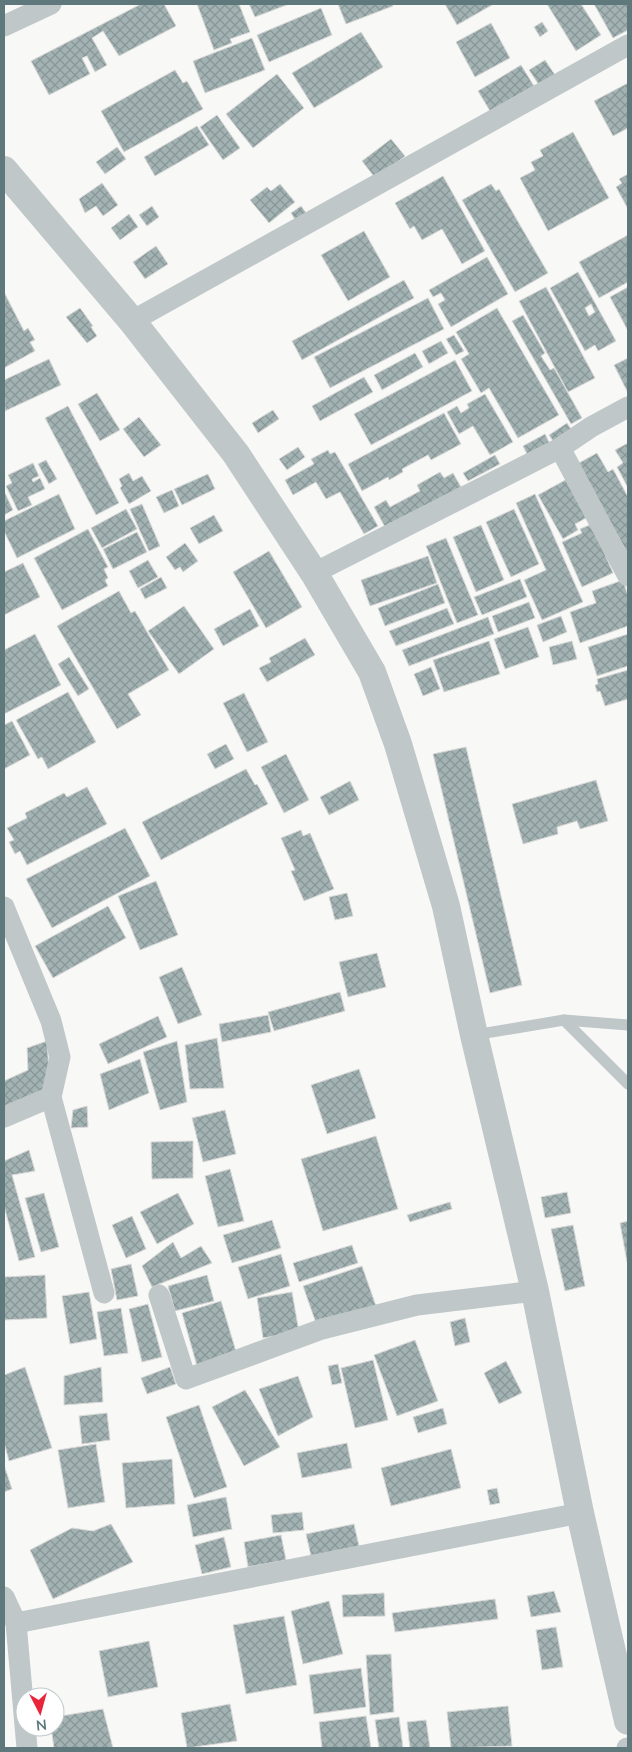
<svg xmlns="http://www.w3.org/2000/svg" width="632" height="1752" viewBox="0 0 632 1752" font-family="Lato,sans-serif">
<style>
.building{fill:url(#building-cross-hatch);stroke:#dad9d8;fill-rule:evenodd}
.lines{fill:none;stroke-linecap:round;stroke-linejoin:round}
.service{stroke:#bfc7c8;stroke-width:11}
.minor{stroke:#bfc7c8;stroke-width:21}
.tertiary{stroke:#bfc7c8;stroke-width:28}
</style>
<defs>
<pattern id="building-cross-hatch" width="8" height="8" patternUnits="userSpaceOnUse" patternTransform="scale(1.25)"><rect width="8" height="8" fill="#a3b3b4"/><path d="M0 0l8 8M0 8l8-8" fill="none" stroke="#889697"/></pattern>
</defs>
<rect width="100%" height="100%" fill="#f8f8f6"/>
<g class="building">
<polygon points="141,4 164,4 176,26 119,56 103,31 92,38 107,65 95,72 87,56 82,58 90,74 49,95 31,61"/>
<polygon points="197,4 239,4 250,32 230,39 232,43 214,50"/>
<polygon points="249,4 289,4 255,17"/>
<polygon points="338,4 392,4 393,6 346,24"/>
<polygon points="445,4 491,4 492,5 457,25"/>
<polygon points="547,4 581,4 601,35 576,51"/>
<polygon points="594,4 628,4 628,30 613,38"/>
<polygon points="321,8 332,35 269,62 257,35"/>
<polygon points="542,22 548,31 540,37 534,27"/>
<polygon points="491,23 510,58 475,77 456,42"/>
<polygon points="361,32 383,67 314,108 292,73"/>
<polygon points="252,38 265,70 205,93 193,61"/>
<polygon points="545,60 555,75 539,85 529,70"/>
<polygon points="521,65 534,86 490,111 478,91"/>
<polygon points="175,70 183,83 187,81 203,109 124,152 101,111"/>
<polygon points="277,74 304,108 253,148 226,114"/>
<polygon points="628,83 628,128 613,136 594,101"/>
<polygon points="217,115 240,148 223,160 200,127"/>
<polygon points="197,126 209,145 155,176 144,157"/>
<polygon points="573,132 609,198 548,231 520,178 535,170 531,162 543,156 540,150"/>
<polygon points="391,139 405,156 376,179 362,161"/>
<polygon points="117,147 126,159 105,174 96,162"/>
<polygon points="628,174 628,209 616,187 622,183 619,179"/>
<polygon points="443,176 485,251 462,264 442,229 422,240 414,226 410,229 395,203"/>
<polygon points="102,183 118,205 103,216 96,206 85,213 79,199"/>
<polygon points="280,184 295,202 269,223 250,200 267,187 271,191"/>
<polygon points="491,184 496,191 499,189 548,273 515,292 462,200"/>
<polygon points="152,206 159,217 147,226 139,215"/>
<polygon points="301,206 307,214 296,221 291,213"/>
<polygon points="129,214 138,227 120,240 111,228"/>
<polygon points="364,231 390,277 348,301 321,255"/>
<polygon points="628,235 628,282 599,298 579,262"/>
<polygon points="156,246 168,264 145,279 133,262"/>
<polygon points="487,257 508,294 451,327 438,304 445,300 441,293 433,297 429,290"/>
<path d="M578 272 616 341 598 351 595 345 585 351 550 288ZM591 304 595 312 589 316 585 308Z"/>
<polygon points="404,280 414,298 302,360 292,341"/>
<polygon points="546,287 595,378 568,392 519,301"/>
<polygon points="628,287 628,331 610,297"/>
<polygon points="4,292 24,331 28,328 35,340 30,342 35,351 4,368"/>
<polygon points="428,298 444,329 330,388 314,357"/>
<polygon points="80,308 93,326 91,327 97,336 87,343 66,317"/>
<polygon points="497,308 559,415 518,438 489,388 481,393 461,359 469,354 456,332"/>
<polygon points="523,315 545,353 541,356 550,370 554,368 582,418 571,424 512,321"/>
<polygon points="454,335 464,351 456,355 446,339"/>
<polygon points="441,341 448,353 429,364 422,351"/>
<polygon points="415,353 423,367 382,390 374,375"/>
<polygon points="628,358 628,393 614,365"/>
<polygon points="49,359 61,385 5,411 4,380"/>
<polygon points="455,360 472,391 371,445 354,414"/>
<polygon points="364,377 373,392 320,421 312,406"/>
<polygon points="97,393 120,430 100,441 78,404"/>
<polygon points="485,394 513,442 490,455 473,426 459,434 447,412 457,406 461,413 469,408 467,404"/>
<polygon points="68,406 119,503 96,515 45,418"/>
<polygon points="273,410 279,419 258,433 252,423"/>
<polygon points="444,413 461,444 431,460 428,455 402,469 403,472 389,480 388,477 362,491 348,464"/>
<polygon points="139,417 161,445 144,457 123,429"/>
<polygon points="567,423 571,429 553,441 549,435"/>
<polygon points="545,434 550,444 528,456 523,446"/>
<polygon points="628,443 628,488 617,467 623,463 615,450"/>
<polygon points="298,447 305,457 287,470 279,459"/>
<polygon points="328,450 330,454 335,452 378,526 364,534 340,492 326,499 316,482 293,495 285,480 314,464 311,459"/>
<polygon points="597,453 608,472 613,469 628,497 628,554 577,464"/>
<polygon points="495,455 500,464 468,481 463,473"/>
<polygon points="46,460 57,479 49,484 38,464"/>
<polygon points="33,463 39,476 32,479 33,482 40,478 45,489 28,497 32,505 18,511 6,486 12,483 8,475"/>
<polygon points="440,472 444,478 453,473 461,487 385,527 374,507 386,500 390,507 420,491 417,485"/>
<polygon points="129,473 133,481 142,476 151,491 129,504 120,488 122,486 119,479"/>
<polygon points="208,474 215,489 182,505 174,489"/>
<polygon points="569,478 590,516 575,524 578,530 563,539 538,495"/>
<polygon points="172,490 179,506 164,513 156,497"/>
<polygon points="4,491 13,510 4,515"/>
<polygon points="59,494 75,529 17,558 4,531 4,521"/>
<polygon points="535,494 583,602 542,620 524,580 546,570 516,503"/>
<polygon points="142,504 160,546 149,551 130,509"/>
<polygon points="126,509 137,529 102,548 91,528"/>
<polygon points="514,509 539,564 511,577 486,522"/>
<polygon points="214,515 223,531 199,544 190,528"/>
<polygon points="592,524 613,573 582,587 562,542 582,533 580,529"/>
<polygon points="481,525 504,580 476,592 453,537"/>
<polygon points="88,529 108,567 104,569 108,578 105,580 108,586 62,610 34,558"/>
<polygon points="137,532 147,552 113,569 103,549"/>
<polygon points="446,538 478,615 457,623 426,546"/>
<polygon points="185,543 198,561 183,572 180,567 175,570 166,557"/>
<polygon points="269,551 302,607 266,628 233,572"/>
<polygon points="428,556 437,583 370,606 361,580"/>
<polygon points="148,560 158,577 138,588 129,571"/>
<polygon points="23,563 40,597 4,615 4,572"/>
<polygon points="161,577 167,588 145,599 140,589"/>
<polygon points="520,579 527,597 482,615 474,597"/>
<polygon points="623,580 628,596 628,626 580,643 570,612 596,603 592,591"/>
<polygon points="438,584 445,603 385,626 378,608"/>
<polygon points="119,591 131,613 135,611 169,670 128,694 141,715 117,729 57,626"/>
<polygon points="529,602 535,618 498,632 492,616"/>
<polygon points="184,606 214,649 179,674 148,631"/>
<polygon points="447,608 454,624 396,646 389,631"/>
<polygon points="250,609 259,626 223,646 214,629"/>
<polygon points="561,616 567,632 543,642 537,625"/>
<polygon points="488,617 494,634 409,666 402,650"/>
<polygon points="528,627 539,657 505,669 494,639"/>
<polygon points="35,634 61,685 4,714 4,650"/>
<polygon points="628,634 628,666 597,676 588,647"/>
<polygon points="305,638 315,655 267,682 259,668 271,662 269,658"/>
<polygon points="489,641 500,674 444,692 433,660"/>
<polygon points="572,641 577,659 553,665 549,647"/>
<polygon points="69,657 89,689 78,696 58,664"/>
<polygon points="431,667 440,689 423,696 414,674"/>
<polygon points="628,670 628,699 605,706 600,691 597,692 595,685 598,684 597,679"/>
<polygon points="68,692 96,742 48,769 42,757 38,759 16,720"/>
<polygon points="244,693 268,742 247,752 223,703"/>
<polygon points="12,721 30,755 4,769 4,725"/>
<polygon points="226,744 234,759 215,769 207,754"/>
<polygon points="466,747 522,985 490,993 433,754"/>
<polygon points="286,754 309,800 284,813 261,767"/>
<polygon points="246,769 255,785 257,784 268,804 161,860 142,822"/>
<polygon points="596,780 608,821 580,829 577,821 557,827 558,834 523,844 512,804"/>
<polygon points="350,781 359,800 329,815 320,797"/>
<polygon points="87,787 107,824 27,865 20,851 15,854 9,842 14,840 7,828 27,818 25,813 64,793 67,797"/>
<polygon points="125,828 150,876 52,928 26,879"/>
<polygon points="301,830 303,836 310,833 334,889 304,901 291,871 295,870 281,838"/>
<polygon points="156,881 178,935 140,950 118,896"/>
<polygon points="347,893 353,916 335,920 329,897"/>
<polygon points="108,906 126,938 53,978 35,946"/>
<polygon points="377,953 386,987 348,997 339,962"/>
<polygon points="182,967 202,1015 178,1024 159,977"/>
<polygon points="340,992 345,1011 274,1031 268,1012"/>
<polygon points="268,1015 271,1032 222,1042 219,1024"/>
<polygon points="158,1016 167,1037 108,1064 99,1044"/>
<polygon points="217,1038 224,1088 190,1089 185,1045"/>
<polygon points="47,1041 50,1088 4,1108 4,1081 28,1070 27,1048"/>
<polygon points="177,1041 187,1102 160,1110 143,1052"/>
<polygon points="140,1059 149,1093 109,1110 100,1074"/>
<polygon points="359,1069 376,1118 327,1134 311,1085"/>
<polygon points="87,1106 88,1127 71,1128 73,1110"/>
<polygon points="225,1110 236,1154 203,1162 192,1118"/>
<polygon points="376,1136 398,1209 323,1231 301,1159"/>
<polygon points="193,1141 193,1178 152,1179 151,1142"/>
<polygon points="29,1150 35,1171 12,1175 35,1257 19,1261 4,1206 4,1161"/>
<polygon points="230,1169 244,1221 218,1227 205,1176"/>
<polygon points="567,1192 571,1213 545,1218 541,1197"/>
<polygon points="44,1193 59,1247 41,1252 25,1198"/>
<polygon points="178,1193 194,1224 157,1244 140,1212"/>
<polygon points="450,1202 452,1209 410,1222 407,1215"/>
<polygon points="132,1216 146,1249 126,1258 112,1225"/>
<polygon points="272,1220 281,1248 232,1263 223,1235"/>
<polygon points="628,1221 628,1262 627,1262 620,1223"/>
<polygon points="573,1225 585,1286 565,1291 551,1229"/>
<polygon points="173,1242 181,1258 201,1246 212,1263 152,1287 142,1266"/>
<polygon points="352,1245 358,1263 299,1282 293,1263"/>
<polygon points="281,1254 290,1286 248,1299 238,1267"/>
<polygon points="131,1264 138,1296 117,1300 111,1269"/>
<polygon points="362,1266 376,1306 317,1326 303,1286"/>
<polygon points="45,1275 47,1318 4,1320 4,1277"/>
<polygon points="207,1275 214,1301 175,1311 168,1286"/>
<polygon points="89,1292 97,1339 70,1344 62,1296"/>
<polygon points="292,1292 299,1332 263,1338 257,1298"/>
<polygon points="221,1301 237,1355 197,1366 182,1313"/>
<polygon points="148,1304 162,1357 142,1362 129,1309"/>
<polygon points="121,1308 128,1353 104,1356 97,1312"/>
<polygon points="465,1318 470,1342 455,1346 450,1322"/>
<polygon points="415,1340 438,1401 397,1416 374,1355"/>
<polygon points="373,1360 388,1420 355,1428 341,1368"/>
<polygon points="506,1361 522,1393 499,1404 484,1373"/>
<polygon points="338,1364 342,1383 332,1385 328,1366"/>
<polygon points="25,1367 52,1448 9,1461 4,1442 4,1375"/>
<polygon points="101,1367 103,1402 64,1405 64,1376"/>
<polygon points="170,1367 176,1384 147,1394 141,1378"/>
<polygon points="298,1376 313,1417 278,1436 259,1389"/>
<polygon points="245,1390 280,1447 244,1466 212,1407"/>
<polygon points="199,1405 227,1487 194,1498 166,1417"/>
<polygon points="443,1408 447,1424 418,1433 413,1417"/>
<polygon points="107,1413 110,1440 82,1444 79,1416"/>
<polygon points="347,1443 352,1468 302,1478 297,1453"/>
<polygon points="96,1444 105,1502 68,1508 58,1450"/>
<polygon points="451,1449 461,1488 391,1506 381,1468"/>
<polygon points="172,1459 175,1504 126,1508 122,1463"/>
<polygon points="4,1465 12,1489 4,1492"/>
<polygon points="497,1488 500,1503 490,1505 487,1490"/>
<polygon points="226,1497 232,1529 193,1537 187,1505"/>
<polygon points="302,1512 304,1530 273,1533 271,1515"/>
<polygon points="111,1524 133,1562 53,1599 30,1550 72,1528 93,1531"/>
<polygon points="354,1524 359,1546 311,1556 306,1534"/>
<polygon points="281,1535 286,1560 248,1567 244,1542"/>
<polygon points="224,1537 231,1567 202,1574 195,1545"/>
<polygon points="554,1591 561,1612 531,1617 527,1596"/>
<polygon points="384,1593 385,1616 343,1617 342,1595"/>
<polygon points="495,1599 498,1619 395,1632 392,1613"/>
<polygon points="329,1601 343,1654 303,1664 291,1611"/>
<polygon points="284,1616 297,1685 246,1694 233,1625"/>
<polygon points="556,1627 563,1667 542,1670 536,1630"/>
<polygon points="149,1641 158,1687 108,1697 99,1651"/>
<polygon points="391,1654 394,1712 370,1715 366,1655"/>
<polygon points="361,1668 366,1707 314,1714 309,1675"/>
<polygon points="230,1704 237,1741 187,1748 181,1713"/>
<polygon points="508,1706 512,1746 451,1748 447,1712"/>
<polygon points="103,1709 113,1748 54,1748 51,1727 55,1727 55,1717"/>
<polygon points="366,1716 371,1748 322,1748 319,1722"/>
<polygon points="399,1717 403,1748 379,1748 375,1720"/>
<polygon points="426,1720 430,1748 410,1748 407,1722"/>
</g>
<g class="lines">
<g class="service">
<polyline points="564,1020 628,1084"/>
<polyline points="474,1035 564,1020 628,1025"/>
</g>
<g class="minor">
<polyline points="4,26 51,4"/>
<polyline points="132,321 628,45"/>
<polyline points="560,448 628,576"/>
<polyline points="314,573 560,448 591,427 628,407"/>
<polyline points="4,907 51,1021 60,1057 51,1097 104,1293"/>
<polyline points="4,1117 51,1097"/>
<polyline points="159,1295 186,1379 322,1329 417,1305 535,1291"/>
<polyline points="4,1597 16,1623 27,1748"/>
<polyline points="16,1623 580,1513"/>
<polyline points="627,1748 628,1748"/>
</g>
<polyline class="tertiary" points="4,170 132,321 236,454 314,573 372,672 398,744 446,906 474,1035 535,1291 580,1513 628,1721"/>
</g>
<rect width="632" height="1752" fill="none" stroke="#5e787c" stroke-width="10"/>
<g transform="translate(40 1712) rotate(174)"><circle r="24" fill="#ffffff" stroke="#bfc9cb"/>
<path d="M0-4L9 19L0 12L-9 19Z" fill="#e9253b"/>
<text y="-8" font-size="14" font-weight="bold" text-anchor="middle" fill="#5e787c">N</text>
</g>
</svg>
